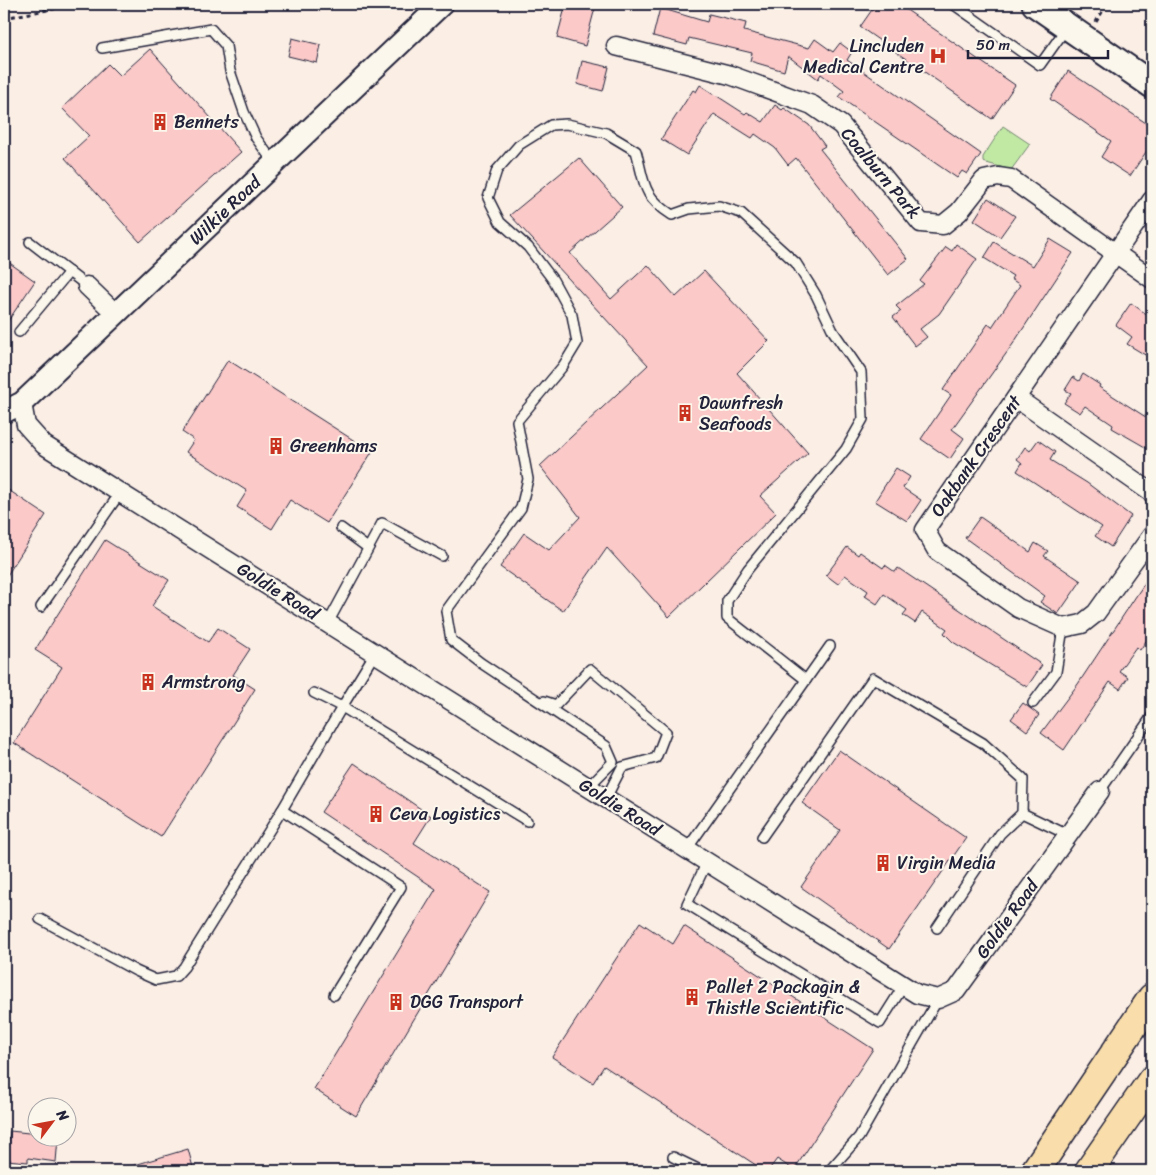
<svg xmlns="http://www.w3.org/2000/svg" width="1156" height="1175" viewBox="0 0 1156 1175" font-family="Sriracha,sans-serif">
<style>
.green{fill:#c1e9a4;stroke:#728670}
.building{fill:#fac9c8;stroke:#22223b}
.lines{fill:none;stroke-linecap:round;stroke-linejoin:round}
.service-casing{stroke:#22223b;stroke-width:12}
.minor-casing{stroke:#22223b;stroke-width:21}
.tertiary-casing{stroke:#22223b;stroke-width:25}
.secondary-casing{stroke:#22223b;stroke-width:29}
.motorway-casing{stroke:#22223b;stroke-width:31}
.path{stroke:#22223b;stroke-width:3;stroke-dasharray:4 4;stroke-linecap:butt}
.service{stroke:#fbf7ec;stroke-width:9}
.minor{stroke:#fbf7ec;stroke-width:18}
.tertiary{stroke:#fbf7ec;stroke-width:21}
.secondary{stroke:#fbf7ec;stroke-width:25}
.motorway{stroke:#f9deab;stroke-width:28}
.labels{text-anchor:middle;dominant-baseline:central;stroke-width:4;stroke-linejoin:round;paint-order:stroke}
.poi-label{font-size:18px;fill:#22223b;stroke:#fbf7ec;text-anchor:start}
.street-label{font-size:18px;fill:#22223b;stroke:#fbf7ec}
</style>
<rect width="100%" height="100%" fill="#fbeee5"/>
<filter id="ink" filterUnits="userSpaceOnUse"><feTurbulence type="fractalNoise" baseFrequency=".02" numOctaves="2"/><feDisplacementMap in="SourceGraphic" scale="10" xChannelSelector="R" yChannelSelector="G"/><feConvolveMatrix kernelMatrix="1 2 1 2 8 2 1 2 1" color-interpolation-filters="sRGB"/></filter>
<g filter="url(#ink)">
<polygon class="green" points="1003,126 1030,144 1011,170 983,162 983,157"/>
<g class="building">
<polygon points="566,4 579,4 595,8 585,46 557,38"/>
<polygon points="876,4 898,4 1015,85 992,119 860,27"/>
<polygon points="660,8 707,22 709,14 746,23 744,31 809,48 815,39 833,52 840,43 852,52 847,60 981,154 967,174 962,171 957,178 839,97 844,91 821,74 818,79 788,56 784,71 750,61 752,53 689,38 687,45 653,36"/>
<polygon points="292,38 321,45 317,63 288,56"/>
<polygon points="150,49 241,152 140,242 65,158 89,136 62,108 108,64 120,76"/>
<polygon points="582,61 609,67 603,91 577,84"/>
<polygon points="1068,71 1152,127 1152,143 1130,176 1101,157 1111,141 1050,99"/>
<polygon points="700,85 745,114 747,112 763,122 775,105 782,110 784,108 809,125 825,146 820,149 908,259 888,275 796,158 788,165 775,148 755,134 752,138 714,114 687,155 661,139 693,90 696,92"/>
<polygon points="579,158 622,207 570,253 611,299 648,265 676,297 704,271 769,341 737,373 808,453 760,496 776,513 669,617 607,548 563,611 500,567 524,533 549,550 580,517 540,466 648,365 510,215"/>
<polygon points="988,198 1015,216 1000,237 974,220"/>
<polygon points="1050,239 1073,253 1013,344 952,429 964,438 950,459 921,439 951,395 943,390 988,324 992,327 1020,285 1011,279 1013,276 984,258 994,242 1033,266"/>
<polygon points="956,244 977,259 939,314 920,329 927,337 915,346 893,317 901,311 896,306 924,284 920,281 946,247 952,251"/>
<polygon points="4,259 35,281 4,327"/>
<polygon points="1131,303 1152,318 1152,359 1127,344 1132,337 1116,325"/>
<polygon points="228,360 372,452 327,523 290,500 272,529 237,507 247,491 186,452 194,440 182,432"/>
<polygon points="1083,374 1100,385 1099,387 1152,421 1152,451 1112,428 1113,425 1085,406 1080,413 1064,403 1071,393 1065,390 1073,377 1079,381"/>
<polygon points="1038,440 1055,452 1050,460 1087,483 1131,516 1111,547 1095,536 1102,527 1017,471 1022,463 1017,459 1025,447 1030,451"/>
<polygon points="896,468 910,477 903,488 921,500 907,521 875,501"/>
<polygon points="4,487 46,515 4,580"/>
<polygon points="980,517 1030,552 1035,543 1048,551 1044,556 1081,581 1058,614 1040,602 1045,596 965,538"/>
<polygon points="105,540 169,580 152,606 208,642 218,628 250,649 233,675 255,689 161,837 14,743 62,667 35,650"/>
<polygon points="847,547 858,555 860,552 883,568 885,565 895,572 898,568 1042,665 1027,687 953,642 944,633 947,629 922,612 915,623 903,615 907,610 884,594 877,604 865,596 868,591 845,575 838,584 826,575"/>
<polygon points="1152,572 1152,632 1140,650 1136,647 1119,671 1128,677 1120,689 1110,682 1064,750 1041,733 1078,684"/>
<polygon points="1023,703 1039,715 1027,731 1011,719"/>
<polygon points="839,750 966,838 889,949 801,887 840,830 802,803"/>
<polygon points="354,763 431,816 414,843 490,892 356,1116 314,1089 436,889 321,812"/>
<polygon points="640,922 673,944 684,926 873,1049 794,1170 777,1159 768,1171 765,1171 604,1066 593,1083 552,1057"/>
<polygon points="10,1131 38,1134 38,1138 58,1138 56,1162 28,1158 28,1162 7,1160"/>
<polygon points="188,1149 194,1171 128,1171 128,1167"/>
</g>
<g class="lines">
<g class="service-casing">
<g id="service">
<polyline points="953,4 1040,65 1067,27"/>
<polyline points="102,48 211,29 226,46 230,71 244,112 256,138 274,163"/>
<polyline points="30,242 87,286"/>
<polyline points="19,332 69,272"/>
<polyline points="341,528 368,548"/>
<polyline points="41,607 120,493"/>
<polyline points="328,623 382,523 442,556"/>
<polyline points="375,653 342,707 527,821"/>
<polyline points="314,693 342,707 282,810 401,887 334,995"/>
<polyline points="544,701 556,705 590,669 666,732 656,758 622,767 606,798"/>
<polyline points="1033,703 1056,672 1063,628"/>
<path d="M588 787 613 762 606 746 481 663 451 640 446 611 521 508 528 479 517 421 563 366 577 343 572 315 553 280 528 247 500 222 488 198 497 170 519 145 551 125 567 124 606 133 636 151C645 183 641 195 672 215L689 209 719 206 741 213 796 263 816 295 833 331 861 372 863 419 846 449 748 569 727 601V618L806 680"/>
<polyline points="1100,791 1152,716"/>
<polyline points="762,837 873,678 983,743 1023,779 1022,813"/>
<polyline points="687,849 830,646"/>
<polyline points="707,862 687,904 880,1023 904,985"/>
<polyline points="40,919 136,971 156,980 176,976 184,967 282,810"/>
<polyline points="937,928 1000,834 1022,813 1068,835"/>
<polyline points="673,1157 702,1171"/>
<polyline points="829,1171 859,1137 938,999"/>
</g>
</g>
<g class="minor-casing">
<g id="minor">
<polyline points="616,46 730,75 812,105 841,125 921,223 943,225 959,212 984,180 998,177 1011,179 1152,279"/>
<polyline points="1152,200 925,530 937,551 1018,608 1063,628 1082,624 1096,613 1152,535"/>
<polyline points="87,286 116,314"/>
<polyline points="1016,398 1152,493"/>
<polyline points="22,403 26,425 44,445 917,994 938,999 956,991 1100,791"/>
</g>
</g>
<g class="tertiary-casing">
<g id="tertiary">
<path id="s1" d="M4 412 22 403 442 4"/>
</g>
</g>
<g class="secondary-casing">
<polyline id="secondary" points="1035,4 1152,85"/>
</g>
<g class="motorway-casing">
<g id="motorway">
<polyline points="1035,1171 1152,998"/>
<polyline points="1089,1171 1152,1080"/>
</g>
</g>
<g class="path">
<polyline points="4,18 79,4"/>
<polyline points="1096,22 1107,4"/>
</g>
<use href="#service" class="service"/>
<use href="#minor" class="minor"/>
<use href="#tertiary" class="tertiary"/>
<use href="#secondary" class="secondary"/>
<use href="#motorway" class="motorway"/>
</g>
</g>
<defs>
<g id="hospital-bare" transform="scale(1.35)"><path d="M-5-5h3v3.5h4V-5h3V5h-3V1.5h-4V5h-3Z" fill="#c8321e" stroke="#fbf7ec" stroke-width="2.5" paint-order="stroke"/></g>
<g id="building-bare" transform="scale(1.35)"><path d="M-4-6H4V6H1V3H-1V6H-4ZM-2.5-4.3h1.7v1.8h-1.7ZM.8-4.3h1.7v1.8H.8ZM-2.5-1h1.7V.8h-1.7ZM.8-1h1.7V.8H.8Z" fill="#c8321e" stroke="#fbf7ec" stroke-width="2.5" paint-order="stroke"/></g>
</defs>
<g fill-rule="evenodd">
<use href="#hospital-bare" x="938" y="56"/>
<use href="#building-bare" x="160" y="122"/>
<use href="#building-bare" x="685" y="413"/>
<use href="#building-bare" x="276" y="446"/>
<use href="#building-bare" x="148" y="682"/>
<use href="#building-bare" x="376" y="814"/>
<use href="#building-bare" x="883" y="863"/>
<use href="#building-bare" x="692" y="997"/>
<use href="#building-bare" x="396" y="1002"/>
</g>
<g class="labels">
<g class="poi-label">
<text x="924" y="46" text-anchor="end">Lincluden<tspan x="924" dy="21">Medical Centre</tspan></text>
<text x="174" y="122">Bennets</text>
<text x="699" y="403">Dawnfresh<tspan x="699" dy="21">Seafoods</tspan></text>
<text x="290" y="446">Greenhams</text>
<text x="162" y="682">Armstrong</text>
<text x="390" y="814">Ceva Logistics</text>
<text x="897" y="863">Virgin Media</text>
<text x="706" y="987">Pallet 2 Packagin &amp;<tspan x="706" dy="21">Thistle Scientific</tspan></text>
<text x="410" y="1002">DGG Transport</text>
</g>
<g class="street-label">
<text transform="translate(881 173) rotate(50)">Coalburn Park</text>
<text stroke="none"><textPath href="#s1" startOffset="300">Wilkie Road</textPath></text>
<text transform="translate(976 456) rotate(-55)">Oakbank Crescent</text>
<text transform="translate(278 591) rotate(32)">Goldie Road</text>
<text transform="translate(620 807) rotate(32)">Goldie Road</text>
<text transform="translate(1007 919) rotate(-54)">Goldie Road</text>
</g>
</g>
<rect width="1156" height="1175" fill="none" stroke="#fbf7ec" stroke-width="20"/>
<rect x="10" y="10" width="1136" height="1155" fill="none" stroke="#22223b" stroke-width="2" filter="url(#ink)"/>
<g transform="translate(52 1122) rotate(58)"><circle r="24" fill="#fbf7ec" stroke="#a4a2a5"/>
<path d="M0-4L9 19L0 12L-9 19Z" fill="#c8321e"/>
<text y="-8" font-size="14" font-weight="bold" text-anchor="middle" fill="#22223b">N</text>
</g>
<path d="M968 50v8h140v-8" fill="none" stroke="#22223b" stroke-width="2.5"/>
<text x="976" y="50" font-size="15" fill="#22223b" stroke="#fbf7ec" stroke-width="4" paint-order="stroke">50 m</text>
</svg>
